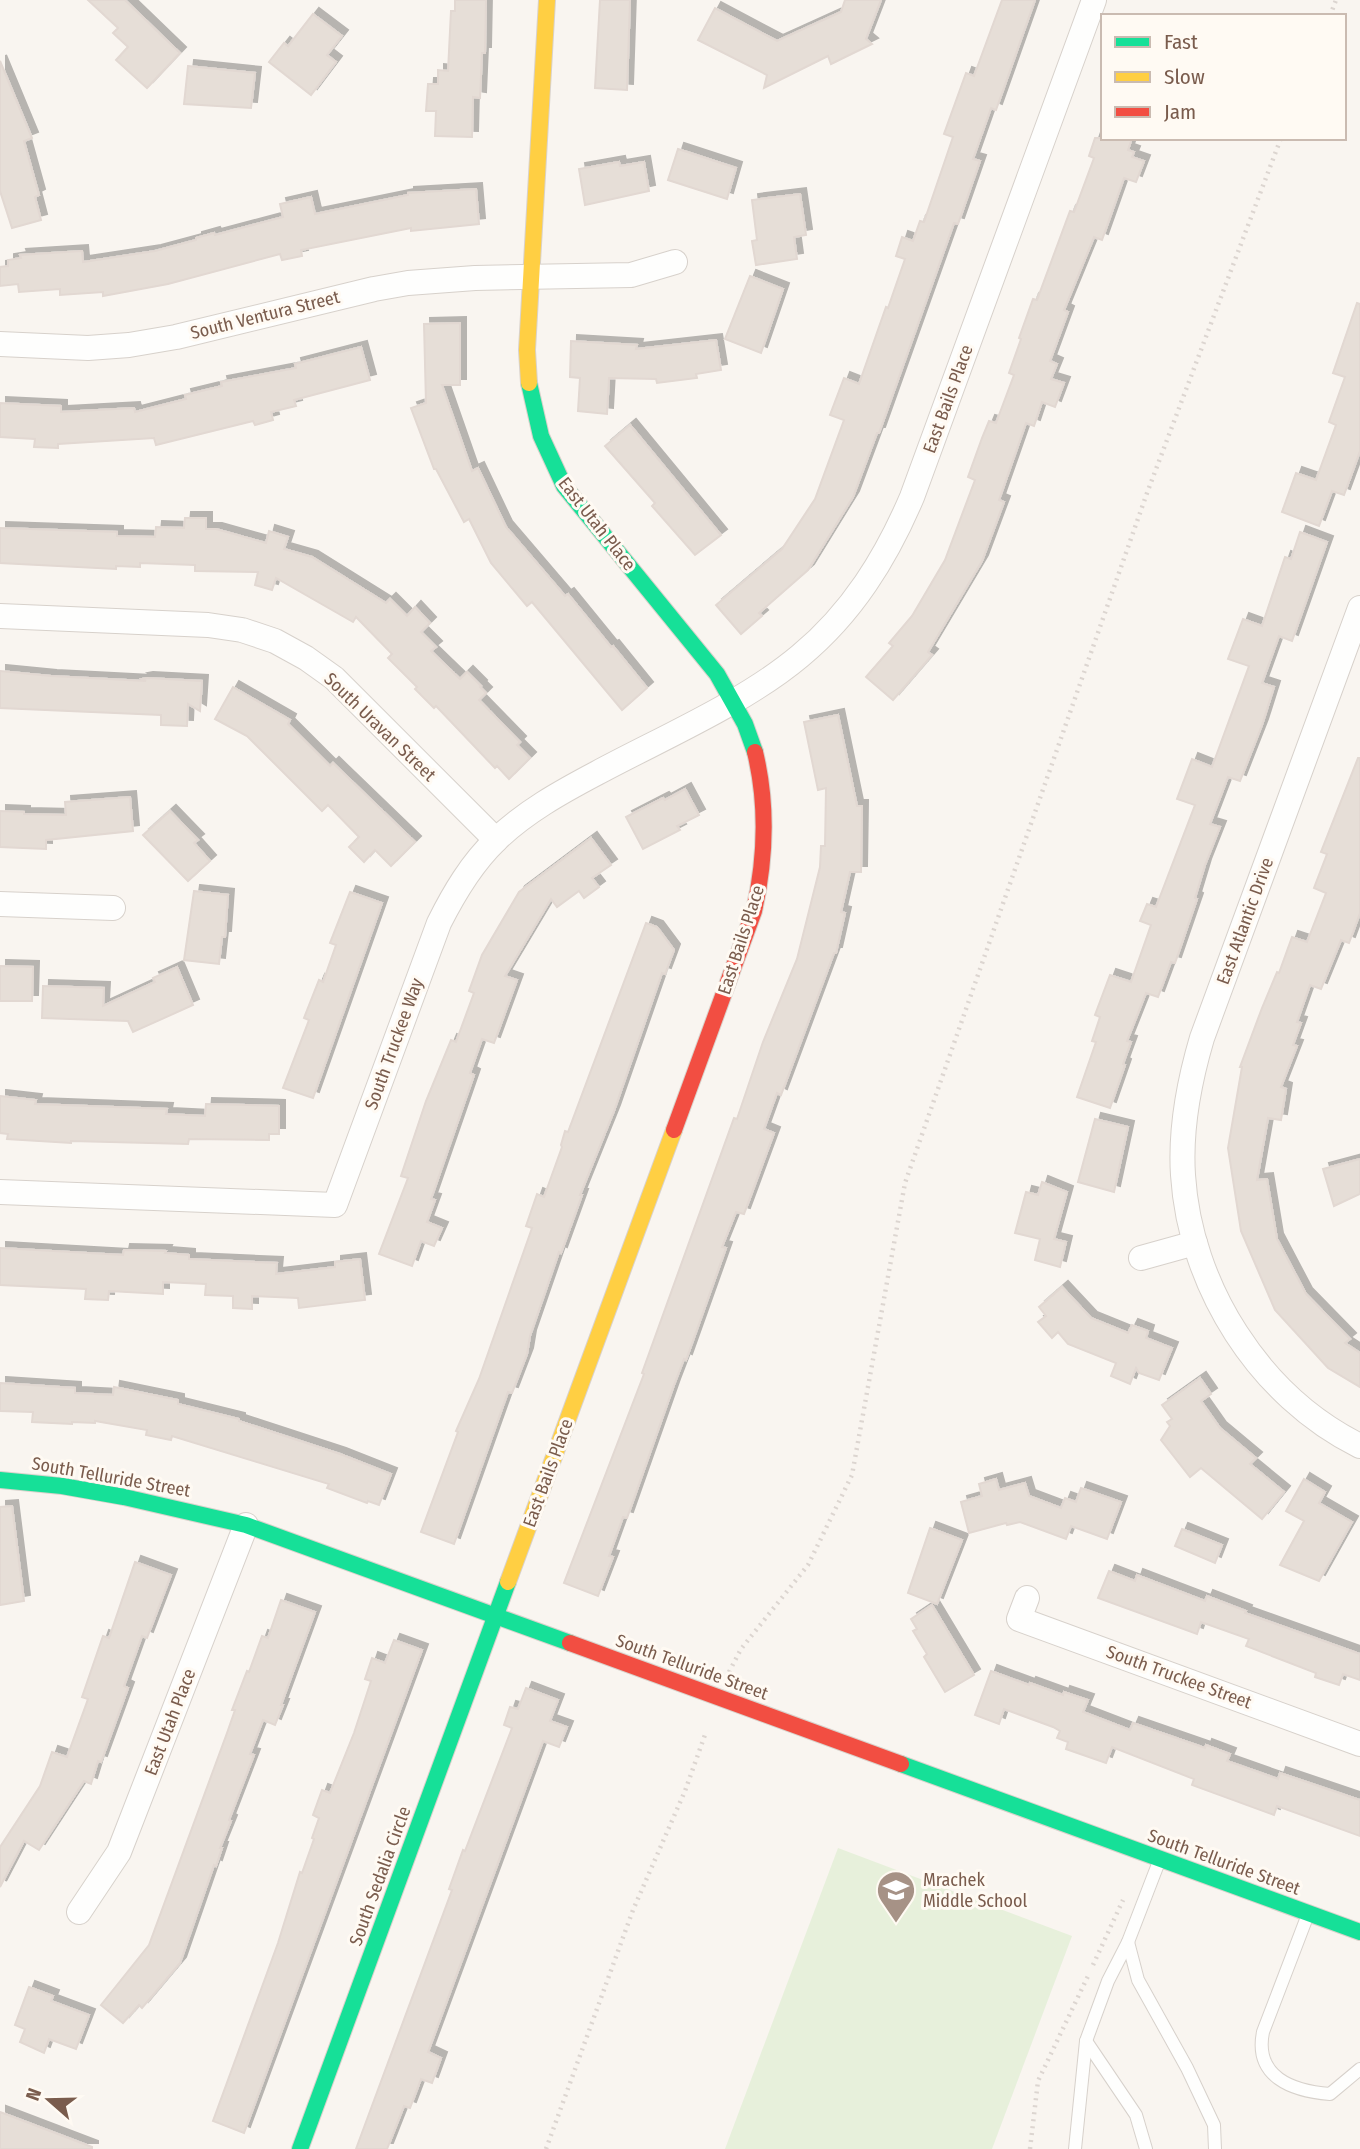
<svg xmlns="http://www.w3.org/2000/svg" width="1360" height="2149" viewBox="0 0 1360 2149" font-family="'Fira Sans Condensed',sans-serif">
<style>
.green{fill:#e7f0db}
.building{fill:#e6ded7;stroke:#e2d8d2;stroke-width:2;filter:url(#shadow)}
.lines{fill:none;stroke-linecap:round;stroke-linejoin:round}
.lane-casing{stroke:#d7d1cb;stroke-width:14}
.street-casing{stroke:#d7d1cb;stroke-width:26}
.fast-casing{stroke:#d9d2cb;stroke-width:18}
.slow-casing{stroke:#d9d2cb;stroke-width:18}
.jam-casing{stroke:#d9d2cb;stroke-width:18}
.path{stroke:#dcd5d0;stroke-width:4.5;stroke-dasharray:2 5;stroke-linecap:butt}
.lane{stroke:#fefefd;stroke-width:12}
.street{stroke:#fefefd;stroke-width:24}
.fast{stroke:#16e098;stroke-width:16}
.slow{stroke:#ffcf43;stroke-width:16}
.jam{stroke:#f24e42;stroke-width:16}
.labels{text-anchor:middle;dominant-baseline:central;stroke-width:6;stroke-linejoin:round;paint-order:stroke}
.street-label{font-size:18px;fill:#7a5c4d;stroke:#fffaf3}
.poi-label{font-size:18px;fill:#7a5c4d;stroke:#fffaf3;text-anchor:start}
</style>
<defs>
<filter id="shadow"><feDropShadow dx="6" dy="-6" stdDeviation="0" flood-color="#0004"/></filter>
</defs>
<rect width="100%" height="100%" fill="#f9f5f0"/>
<polygon class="green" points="838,1848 1072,1936 992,2149 725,2149"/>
<g class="building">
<polygon points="88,0 125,0 180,53 147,88 116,60 128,47 113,33 118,28"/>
<polygon points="455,0 486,0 485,53 482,53 480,98 473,97 472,137 435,136 436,111 426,111 428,84 438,84 438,70 448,71 451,11 455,11"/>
<polygon points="600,0 630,0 627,90 595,88"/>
<polygon points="845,0 881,0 866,39 872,44 831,64 828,56 764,88 767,75 698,40 715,8 777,41 841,12"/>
<polygon points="1002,0 1035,0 996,110 991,108 973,159 980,161 958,224 954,223 879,433 877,433 853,497 808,570 759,613 762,616 741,634 716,605 782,549 815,499 844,420 830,415 844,378 859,384 886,307 888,308 905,259 896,256 902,237 913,241 920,221 924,222 953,137 944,134 966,73 974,76"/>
<polygon points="313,14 342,36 327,55 336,62 311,95 269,62 284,43 288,46"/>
<polygon points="0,61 32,138 24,141 39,195 35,197 41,220 12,228 0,191"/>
<polygon points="188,66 255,73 251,108 184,104"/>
<polygon points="1095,138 1132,138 1128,150 1134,152 1132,157 1144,161 1136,182 1124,178 1102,240 1094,237 1064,310 1068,312 1050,361 1057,364 1051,379 1064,383 1055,407 1042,402 1034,426 1026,423 999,500 1004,502 982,561 928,652 932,655 893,700 866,677 893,646 889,643 912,616 945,560 975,480 968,477 982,438 989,421 996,423 1014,375 1009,373 1021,339 1019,338 1033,299 1037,300 1070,211 1074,212 1094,158 1089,156"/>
<polygon points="678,149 736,168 727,199 668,180"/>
<polygon points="619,162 620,166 644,162 649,191 585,205 579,169"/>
<polygon points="476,189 479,224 411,231 411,228 301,250 302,256 282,260 280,254 168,284 103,296 103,292 60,295 60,289 19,292 18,284 0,286 0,267 8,266 8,260 21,258 20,255 82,251 83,262 155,251 196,240 196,238 214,233 215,235 283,217 280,204 311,197 315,214 408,195 408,193"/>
<polygon points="800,194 806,235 794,237 797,259 756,265 752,241 757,240 752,200"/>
<polygon points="750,276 783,289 761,353 725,339"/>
<polygon points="1357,303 1360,304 1360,451 1344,495 1332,491 1319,526 1282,512 1296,473 1316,480 1336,425 1329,422 1345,377 1333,373"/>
<polygon points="460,323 460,385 442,385 472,471 478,468 506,527 565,596 568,594 611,647 613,646 647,688 622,710 532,602 527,606 491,563 469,519 464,522 436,469 434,469 411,408 426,403 424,324"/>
<polygon points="716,340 721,370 696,374 697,378 657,383 656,379 609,378 607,414 578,411 580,378 570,377 571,341 637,345 636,349"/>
<polygon points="361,347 370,380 294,400 296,406 271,412 273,420 255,425 253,421 156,445 154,438 58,444 58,448 34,447 35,439 0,437 0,403 61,406 61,412 134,408 135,412 186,399 185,395 222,386 221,382 296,368 295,364"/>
<polygon points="630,425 721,535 695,555 652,506 655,503 605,446"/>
<polygon points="185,518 206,518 206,529 216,529 266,543 269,531 288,537 284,549 312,557 386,603 390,599 407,616 415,607 430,623 421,632 436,647 431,651 460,679 467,672 481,686 480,687 486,693 479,700 520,742 517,745 530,758 509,779 497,766 495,768 436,706 434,708 415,689 417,687 388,658 392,654 356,617 353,622 276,578 272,590 255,585 258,572 195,571 195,565 140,563 140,567 116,566 116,569 0,563 0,528 117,532 117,536 155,537 156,527 184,528"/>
<polygon points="1300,532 1327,542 1292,641 1279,636 1262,683 1274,687 1262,725 1240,781 1228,777 1210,824 1220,827 1205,865 1195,898 1197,899 1175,963 1171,962 1158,997 1146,993 1127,1041 1131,1042 1123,1064 1125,1065 1110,1108 1077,1097 1096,1042 1092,1041 1100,1017 1095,1015 1110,975 1131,982 1151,925 1140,921 1147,904 1156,907 1195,805 1177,799 1192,759 1212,767 1249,666 1228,659 1243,619 1262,626 1285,557 1291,559"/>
<polygon points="0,671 51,676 146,681 142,679 147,678 202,681 200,711 188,704 187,726 161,725 161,715 0,708"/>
<polygon points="233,687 290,720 288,724 330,766 333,763 415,842 391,866 375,850 364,862 349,847 359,837 328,805 322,811 247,736 215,719"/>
<polygon points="838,715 857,806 862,806 861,872 850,872 841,912 845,913 836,953 834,953 781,1095 777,1093 764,1129 774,1133 744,1214 736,1212 722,1247 726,1248 700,1321 686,1360 684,1359 674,1385 627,1518 623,1517 609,1556 613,1557 598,1596 564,1583 644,1374 642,1373 734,1118 737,1119 763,1042 797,959 820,867 821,846 825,846 826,788 818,790 804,722"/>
<polygon points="1358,758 1360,758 1360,913 1349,943 1341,940 1321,989 1310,985 1297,1022 1301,1023 1293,1045 1297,1046 1281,1087 1286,1089 1281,1120 1268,1118 1257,1180 1267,1179 1277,1239 1306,1294 1350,1339 1345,1343 1360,1353 1360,1387 1328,1368 1275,1310 1241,1231 1228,1148 1242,1067 1240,1067 1262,1008 1277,972 1279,973 1292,937 1307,942 1326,893 1314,888 1327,854 1321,852"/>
<polygon points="685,789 699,815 677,826 680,830 643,849 626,817 663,798 665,800"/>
<polygon points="130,797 133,831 46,840 46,849 0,847 0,811 24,812 24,814 66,815 65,802"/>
<polygon points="170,811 198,840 194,843 210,861 188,881 143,835"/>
<polygon points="591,838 611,865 592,878 599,887 584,898 579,891 557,907 551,899 505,976 517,980 494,1043 482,1039 470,1073 474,1075 431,1199 435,1200 427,1222 442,1228 434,1246 421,1241 412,1266 379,1254 408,1178 401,1176 426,1101 451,1040 456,1042 474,993 469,991 482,955 519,892"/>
<polygon points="194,891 228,895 225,937 222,937 219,964 184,960"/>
<polygon points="350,892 382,903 313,1098 283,1088 309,1020 304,1018 319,980 323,982 336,945 330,943"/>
<polygon points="646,923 657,927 674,950 665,974 662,973 614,1111 580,1195 582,1195 561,1253 559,1252 530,1336 527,1354 512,1393 508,1392 454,1544 421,1532 458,1432 456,1431 479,1379 532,1228 526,1226 537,1194 544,1197 562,1147 561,1145 565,1131 568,1132"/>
<polygon points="0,966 33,967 32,1001 0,1001"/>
<polygon points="177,967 193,1005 133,1032 128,1021 42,1018 43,986 104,988 103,1006 155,982 153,978"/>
<polygon points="0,1096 36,1100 35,1104 167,1109 166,1114 205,1116 206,1104 279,1106 279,1134 269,1134 269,1140 189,1139 188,1144 71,1141 71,1143 7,1139 8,1134 0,1133"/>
<polygon points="1095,1119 1128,1127 1114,1192 1078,1182"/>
<polygon points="1360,1159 1360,1194 1334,1206 1323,1169"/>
<polygon points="1042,1182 1067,1192 1054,1239 1066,1242 1060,1267 1035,1260 1040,1239 1015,1233 1026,1192 1038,1195"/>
<polygon points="0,1248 123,1255 124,1250 166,1251 165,1253 189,1255 189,1259 277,1263 276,1274 335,1267 335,1262 360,1259 365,1300 299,1308 298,1298 252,1296 252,1309 233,1308 233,1296 205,1295 206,1284 163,1282 163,1294 109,1291 108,1300 85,1299 86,1289 0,1285"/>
<polygon points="1062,1287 1091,1318 1128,1333 1132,1325 1148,1331 1146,1338 1172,1348 1159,1380 1139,1373 1136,1368 1130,1384 1111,1376 1116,1363 1068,1344 1058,1332 1052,1338 1038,1322 1046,1316 1039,1307"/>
<polygon points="1200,1378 1211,1394 1201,1401 1220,1428 1256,1458 1250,1464 1284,1492 1262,1519 1201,1468 1190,1477 1161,1440 1170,1426 1167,1422 1172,1419 1162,1405"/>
<polygon points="0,1383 75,1388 75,1393 113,1395 114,1387 178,1400 178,1404 239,1419 239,1421 340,1454 391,1474 379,1505 368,1501 367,1503 327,1488 329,1484 172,1436 171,1440 146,1435 147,1430 95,1421 95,1423 72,1422 72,1424 32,1422 33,1412 0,1411"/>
<polygon points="996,1479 999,1490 1025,1483 1029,1496 1061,1508 1065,1498 1076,1502 1081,1488 1121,1502 1107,1539 1071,1526 1066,1539 1020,1522 1007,1525 1006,1523 969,1533 961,1502 982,1496 979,1484"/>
<polygon points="1304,1479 1325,1492 1319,1503 1352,1522 1319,1581 1280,1565 1304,1521 1286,1511"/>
<polygon points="12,1506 24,1601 0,1605 0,1507"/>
<polygon points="930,1528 962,1540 937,1604 908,1593"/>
<polygon points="1182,1529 1222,1545 1215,1563 1175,1546"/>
<polygon points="135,1562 171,1575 147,1638 142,1636 124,1686 128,1688 101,1762 98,1761 91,1784 84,1781 39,1850 24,1841 0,1887 0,1847 40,1786 52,1752 67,1757 88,1699 82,1697 103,1636 109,1638"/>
<polygon points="1109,1571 1135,1581 1137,1575 1205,1601 1207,1596 1246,1611 1245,1613 1360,1654 1360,1680 1343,1674 1339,1685 1315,1677 1316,1673 1246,1646 1249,1639 1201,1622 1197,1634 1098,1598"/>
<polygon points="281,1600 315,1612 281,1705 283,1705 275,1725 263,1720 250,1754 254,1755 229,1820 231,1821 220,1848 222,1848 216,1866 214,1865 180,1963 142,2008 139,2005 123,2023 101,2005 149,1945 227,1733 235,1710 232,1710 247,1671 249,1672 262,1636 268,1638"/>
<polygon points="932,1605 974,1675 945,1692 924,1657 927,1654 913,1631 917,1629 911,1619"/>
<polygon points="394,1640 422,1650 244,2133 213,2121 278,1943 300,1872 302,1873 314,1839 312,1838 319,1818 313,1815 322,1790 330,1793 354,1733 371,1681 365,1679 372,1658 385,1663"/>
<polygon points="991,1671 1029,1685 1030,1683 1063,1695 1064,1692 1088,1700 1083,1712 1130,1730 1133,1723 1205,1748 1206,1745 1230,1754 1227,1761 1278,1779 1280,1773 1360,1800 1360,1836 1277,1806 1274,1815 1192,1785 1194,1779 1112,1747 1106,1763 1066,1749 1068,1742 1057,1738 1060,1731 1053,1727 1004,1709 999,1724 975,1715"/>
<polygon points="526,1688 558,1700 550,1721 567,1727 559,1747 543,1741 428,2052 441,2058 432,2083 421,2079 410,2108 404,2106 387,2149 356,2149 452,1890 449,1889 463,1850 465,1851 512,1728 504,1725 510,1707 518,1709"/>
<polygon points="29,1987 53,1996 51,2001 89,2015 76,2049 49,2039 44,2053 20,2042 25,2029 15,2025"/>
<polygon points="0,2112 92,2147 92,2149 0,2149"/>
</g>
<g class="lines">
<g class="lane-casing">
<g id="lane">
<path d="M1307 1917 1263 2032C1254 2077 1292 2091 1330 2094L1360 2069"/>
<polyline points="1128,1942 1138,1980 1187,2068 1214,2125 1215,2149"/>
<polyline points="1086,2041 1136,2115 1146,2149"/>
<polyline points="1075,2149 1086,2041 1108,1981 1128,1942 1160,1859"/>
</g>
</g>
<g class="street-casing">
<g id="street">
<polyline points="0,344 88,348 129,345 176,337 374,289 408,283 475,278 631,275 675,262"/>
<path d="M1360 608 1202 1038C1189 1082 1180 1129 1183 1175 1190 1286 1259 1396 1360 1446"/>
<polyline points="0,616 208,625 242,630 275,641 306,658 334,678 496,840"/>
<polyline points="0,904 113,908"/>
<path d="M0 1192 335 1205 439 923C454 893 471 864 496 840 525 812 561 792 597 773 662 738 744 703 800 656 852 613 886 558 912 497L1094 0"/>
<polyline points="1141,1258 1195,1243"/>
<polyline points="1027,1598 1019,1619 1360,1744"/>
<polyline points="79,1912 119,1852 246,1525"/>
</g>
</g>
<g class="fast-casing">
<g id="fast">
<polyline points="529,383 541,436 564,486 717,674 745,724 755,752"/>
<polyline points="0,1480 62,1486 124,1497 246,1525 570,1643"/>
<polyline points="901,1764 1360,1932"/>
<polyline points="300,2149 508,1582"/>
</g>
</g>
<g class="slow-casing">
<g id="slow">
<polyline points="529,383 527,350 547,0"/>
<polyline points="508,1582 674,1130"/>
</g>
</g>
<g class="jam-casing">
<g id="jam">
<path d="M674 1130 754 911C766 857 768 806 755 752"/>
<polyline points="570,1643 901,1764"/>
</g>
</g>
<g class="path">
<polyline points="1330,16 1336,0"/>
<polyline points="729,1672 741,1649 808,1565 852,1475 905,1183 1147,493 1281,138"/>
<polyline points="1093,1965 1123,1900"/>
<polyline points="546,2149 633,1910 685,1791 706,1732"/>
<polyline points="1030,2149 1038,2081 1088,1976"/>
</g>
<use href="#lane" class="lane"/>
<use href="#street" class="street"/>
<use href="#fast" class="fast"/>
<use href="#slow" class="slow"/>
<use href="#jam" class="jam"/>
</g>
<defs>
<g id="school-pin" transform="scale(2.0125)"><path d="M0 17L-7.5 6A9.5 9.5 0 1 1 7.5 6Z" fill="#a69286" stroke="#fffaf3"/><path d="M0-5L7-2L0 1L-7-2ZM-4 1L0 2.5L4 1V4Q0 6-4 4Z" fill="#fff"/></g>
</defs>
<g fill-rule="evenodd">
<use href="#school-pin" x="896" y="1890"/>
</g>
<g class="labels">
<g class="street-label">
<text transform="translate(265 315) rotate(-14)">South Ventura Street</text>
<text transform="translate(948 399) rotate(-70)">East Bails Place</text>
<text transform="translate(597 524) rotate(52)">East Utah Place</text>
<text transform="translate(380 727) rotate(44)">South Uravan Street</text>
<text transform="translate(1245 921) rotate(-70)">East Atlantic Drive</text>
<text transform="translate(741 940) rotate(-72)">East Bails Place</text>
<text transform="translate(394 1044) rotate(-70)">South Truckee Way</text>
<text transform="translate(548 1473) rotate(-70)">East Bails Place</text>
<text transform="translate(111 1477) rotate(10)">South Telluride Street</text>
<text transform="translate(692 1667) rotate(20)">South Telluride Street</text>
<text transform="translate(1179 1677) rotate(20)">South Truckee Street</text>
<text transform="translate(170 1722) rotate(-69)">East Utah Place</text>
<text transform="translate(1224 1862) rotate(20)">South Telluride Street</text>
<text transform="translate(380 1876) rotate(-70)">South Sedalia Circle</text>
</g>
<g class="poi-label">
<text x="923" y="1880">Mrachek<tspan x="923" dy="21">Middle School</tspan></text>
</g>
</g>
<rect x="1101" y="14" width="245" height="126" fill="#fffaf3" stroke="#cabbb1" stroke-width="2"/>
<rect x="1115" y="37" width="35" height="10" fill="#16e098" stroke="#cabbb1" stroke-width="2"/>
<text x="1164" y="49" font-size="21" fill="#7a5c4d">Fast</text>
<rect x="1115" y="72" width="35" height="10" fill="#ffcf43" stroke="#cabbb1" stroke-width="2"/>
<text x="1164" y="84" font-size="21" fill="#7a5c4d">Slow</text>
<rect x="1115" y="107" width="35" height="10" fill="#f24e42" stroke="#cabbb1" stroke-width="2"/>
<text x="1164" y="119" font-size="21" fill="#7a5c4d">Jam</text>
<g transform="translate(49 2100) rotate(290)" stroke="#fffaf3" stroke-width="5" paint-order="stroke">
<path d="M0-5L12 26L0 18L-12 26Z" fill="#7a5c4d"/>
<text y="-10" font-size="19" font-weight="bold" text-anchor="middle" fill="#7a5c4d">N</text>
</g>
</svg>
